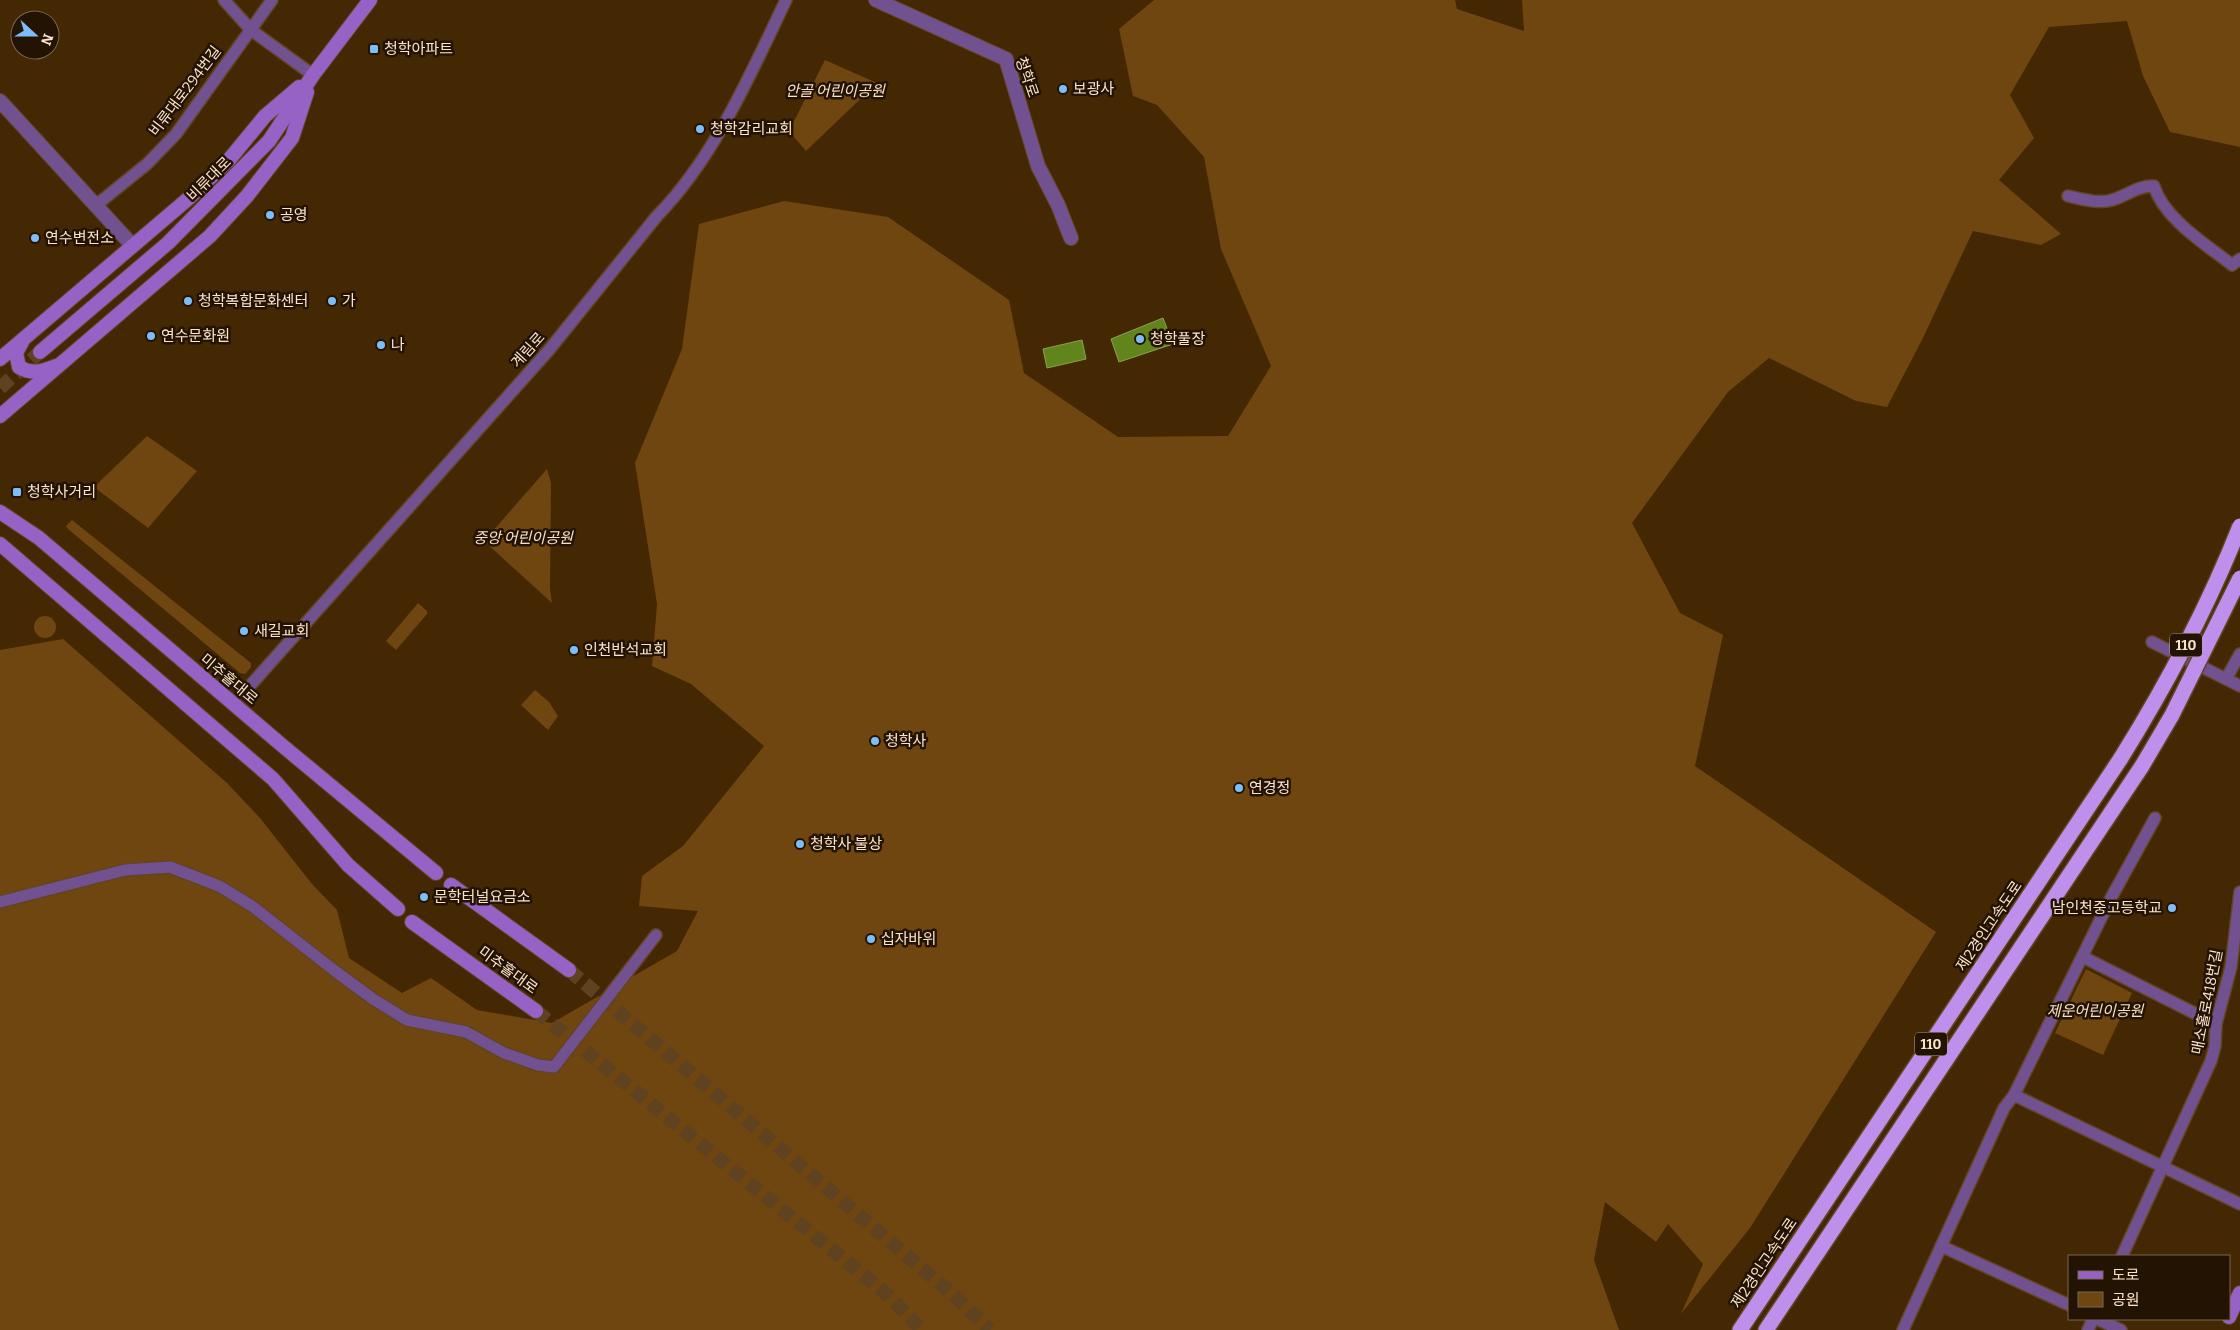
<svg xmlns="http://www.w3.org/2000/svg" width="2240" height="1330" viewBox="0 0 2240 1330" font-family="Bitter,'Noto Sans KR',serif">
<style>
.green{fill:#704610}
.water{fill:#61841c;stroke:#8fa051}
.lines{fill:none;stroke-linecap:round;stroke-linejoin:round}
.secondary-tunnel{stroke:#5f4321;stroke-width:14;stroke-dasharray:14 7;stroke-linecap:butt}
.minor-casing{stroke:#614523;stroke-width:14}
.tertiary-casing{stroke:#614523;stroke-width:16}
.secondary-casing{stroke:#614523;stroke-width:16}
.motorway-casing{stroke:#614523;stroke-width:18}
.minor{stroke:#725190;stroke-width:11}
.tertiary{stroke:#725190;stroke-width:14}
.secondary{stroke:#9762c6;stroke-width:14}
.motorway{stroke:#bf90eb;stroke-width:15}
.motorway-bridge-casing{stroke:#614523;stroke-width:18;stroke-linecap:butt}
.motorway-bridge{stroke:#bf90eb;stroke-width:15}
.poi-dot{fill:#7dbef9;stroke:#231302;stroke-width:2}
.labels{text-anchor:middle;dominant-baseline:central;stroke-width:5;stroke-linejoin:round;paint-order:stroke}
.shield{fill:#231302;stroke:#baa58f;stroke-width:1}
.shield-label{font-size:14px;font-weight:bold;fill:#fbe3cc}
.poi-label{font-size:15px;fill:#fbe3cc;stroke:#231302;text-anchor:start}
.street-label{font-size:15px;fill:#fbe3cc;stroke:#231302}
.park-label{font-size:15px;font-style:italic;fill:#f6dfc8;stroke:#231302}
</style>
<rect width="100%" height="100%" fill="#442703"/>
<g class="green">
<polygon points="1154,0 1455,0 1457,9 1524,31 1522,0 2240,0 2240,147 2170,132 2143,76 2127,21 2049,27 2010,95 2034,138 1999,180 2061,234 2041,245 1973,231 1922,340 1887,407 1856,401 1769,358 1728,392 1632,523 1680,613 1723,635 1695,766 1936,932 1750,1228 1681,1314 1703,1264 1668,1224 1656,1242 1605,1202 1594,1260 1619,1330 0,1330 0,650 63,639 227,783 260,818 312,884 337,910 349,958 402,993 431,978 477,1010 552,1023 677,951 698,911 639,906 642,876 683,846 764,746 691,684 652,666 657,604 635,463 682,349 699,224 784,201 888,217 1009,300 1024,373 1118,437 1228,436 1271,366 1221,249 1204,157 1157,105 1133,96 1119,29"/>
<polygon points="825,60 877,83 806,151 789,131"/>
<polygon points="147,436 197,471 148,528 94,487"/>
<polygon points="547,469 551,483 550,588 552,603 484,541"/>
<polygon points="72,520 251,663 251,667 245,674 240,673 68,529 66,526"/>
<polygon points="418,603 427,611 427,614 396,650 386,641"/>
<circle cx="45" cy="627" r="11"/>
<polygon points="535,690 549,702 558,716 548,730 521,705"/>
<polygon points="2086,969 2132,993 2103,1055 2055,1033"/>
</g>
<g class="water">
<polygon points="1163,318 1173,344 1119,362 1111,339"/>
<polygon points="1082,340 1086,359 1047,368 1043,349"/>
</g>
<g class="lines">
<g class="secondary-tunnel">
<polyline points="0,388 40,352"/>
<polyline points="569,970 957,1298 990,1330"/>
<polyline points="536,1011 889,1296 922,1330"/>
</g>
<g class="minor-casing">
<g id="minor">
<polyline points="224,0 251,30 313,75"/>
<path d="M2068 196C2081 199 2099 204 2112 200 2126 196 2139 185 2154 186 2164 219 2207 245 2232 265L2240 259"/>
<polyline points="95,206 147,164 176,134 272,0"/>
<polyline points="2152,642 2240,686"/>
<polyline points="2226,679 2240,654"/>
<path d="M248 688 549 350 657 216C715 157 751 73 786 0"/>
<polyline points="0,902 125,870 170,867 219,886 252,906 335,971 373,999 407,1020 466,1032 504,1053 538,1065 554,1067 656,935"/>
<polyline points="2083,957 2216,1024"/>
<polyline points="2014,1095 2240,1204"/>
<polyline points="1941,1246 2069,1305"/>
<polyline points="2122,1256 2211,1061 2215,1046 2216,1024 2231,967 2240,892"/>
<polyline points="2097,1319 2121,1330"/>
<polyline points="1903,1330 2004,1108 2014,1095 2111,898 2155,818"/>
<polyline points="2088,1330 2093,1319"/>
</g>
</g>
<g class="tertiary-casing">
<g id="tertiary">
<polyline points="876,0 1006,59 1038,166 1058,205 1071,238"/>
<polyline points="0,101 132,245"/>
</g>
</g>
<g class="secondary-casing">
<g id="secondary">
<path d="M22 342 16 353 19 367C32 375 43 371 56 366"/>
<polyline points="40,352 168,243 269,141 313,75 370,0"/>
<polyline points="0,359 189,198 228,161 265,116 299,87"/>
<polyline points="0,416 210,236 247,196 292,138 307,92"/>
<polyline points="0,512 39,538 284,747 436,873"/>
<polyline points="0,544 273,779 348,865 398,909"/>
<polyline points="451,885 569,970"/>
<polyline points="412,922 536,1011"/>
<polyline points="2229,1317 2240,1293"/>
</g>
</g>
<g class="motorway-casing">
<g id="motorway">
<polyline points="1740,1330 2121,758"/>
<polyline points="1766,1330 2142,766"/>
</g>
</g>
<use href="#minor" class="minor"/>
<use href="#tertiary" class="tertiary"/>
<use href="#secondary" class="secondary"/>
<use href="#motorway" class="motorway"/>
<g class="motorway-bridge-casing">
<g id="motorway-bridge">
<path d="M2121 758C2167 684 2208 607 2240 526"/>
<polyline points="2142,766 2172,715 2240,578"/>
</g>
</g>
<use href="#motorway-bridge" class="motorway-bridge"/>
</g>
<g class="poi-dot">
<rect x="369" y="44" width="10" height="10" rx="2.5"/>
<circle cx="1063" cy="89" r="5"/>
<circle cx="700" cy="129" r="5"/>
<circle cx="270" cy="215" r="5"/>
<circle cx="35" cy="238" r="5"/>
<circle cx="188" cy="301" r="5"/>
<circle cx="332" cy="301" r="5"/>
<circle cx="151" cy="336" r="5"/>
<circle cx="1140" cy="339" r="5"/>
<circle cx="381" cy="345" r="5"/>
<rect x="12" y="487" width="10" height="10" rx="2.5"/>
<circle cx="244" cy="631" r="5"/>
<circle cx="574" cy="650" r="5"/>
<circle cx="875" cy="741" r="5"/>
<circle cx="1239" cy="788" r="5"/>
<circle cx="800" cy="844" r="5"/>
<circle cx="424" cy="897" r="5"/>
<circle cx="2172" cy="908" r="5"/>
<circle cx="871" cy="939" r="5"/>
</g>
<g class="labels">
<g class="shield">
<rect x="2170" y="633.5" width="32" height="23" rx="4"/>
<rect x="1915" y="1032.5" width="32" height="23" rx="4"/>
</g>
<g class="shield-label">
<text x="2186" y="645">110</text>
<text x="1931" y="1044">110</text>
</g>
<g class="poi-label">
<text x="384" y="49">청학아파트</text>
<text x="1073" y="89">보광사</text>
<text x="710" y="129">청학감리교회</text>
<text x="280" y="215">공영</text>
<text x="45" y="238">연수변전소</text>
<text x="198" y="301">청학복합문화센터</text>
<text x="342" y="301">가</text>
<text x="161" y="336">연수문화원</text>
<text x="1150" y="339">청학풀장</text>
<text x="391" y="345">나</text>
<text x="27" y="492">청학사거리</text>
<text x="254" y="631">새길교회</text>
<text x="584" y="650">인천반석교회</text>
<text x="885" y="741">청학사</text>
<text x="1249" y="788">연경정</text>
<text x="810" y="844">청학사 불상</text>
<text x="434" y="897">문학터널요금소</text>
<text x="2162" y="908" text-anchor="end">남인천중고등학교</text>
<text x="881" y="939">십자바위</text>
</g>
<g class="street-label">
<text transform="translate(1027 77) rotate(71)">청학로</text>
<text transform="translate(185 91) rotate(-53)">비류대로294번길</text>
<text transform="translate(209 179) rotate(-45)">비류대로</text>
<text transform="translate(528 350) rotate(-48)">계림로</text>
<text transform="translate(229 679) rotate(40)">미추홀대로</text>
<text transform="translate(1989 926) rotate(-56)">제2경인고속도로</text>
<text transform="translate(508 970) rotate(36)">미추홀대로</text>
<text transform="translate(2207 1002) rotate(-79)">매소홀로418번길</text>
<text transform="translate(1764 1263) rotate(-56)">제2경인고속도로</text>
</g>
<g class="park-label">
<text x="835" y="91">안골 어린이공원</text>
<text x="523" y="538">중앙 어린이공원</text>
<text x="2095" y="1011">제운어린이공원</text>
</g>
</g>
<rect x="2068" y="1255" width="162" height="65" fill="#231302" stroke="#796653"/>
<rect x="2078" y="1271" width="25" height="8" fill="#9762c6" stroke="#796653"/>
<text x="2112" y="1280" font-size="15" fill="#fbe3cc">도로</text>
<rect x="2078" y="1292" width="25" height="15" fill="#704610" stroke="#796653"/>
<text x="2112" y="1305" font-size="15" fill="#fbe3cc">공원</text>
<g transform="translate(35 35) rotate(111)"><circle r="24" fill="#231302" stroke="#796653"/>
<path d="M0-4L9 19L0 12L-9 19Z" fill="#7dbef9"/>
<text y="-8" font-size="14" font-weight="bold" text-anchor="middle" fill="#fbe3cc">N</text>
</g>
</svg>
